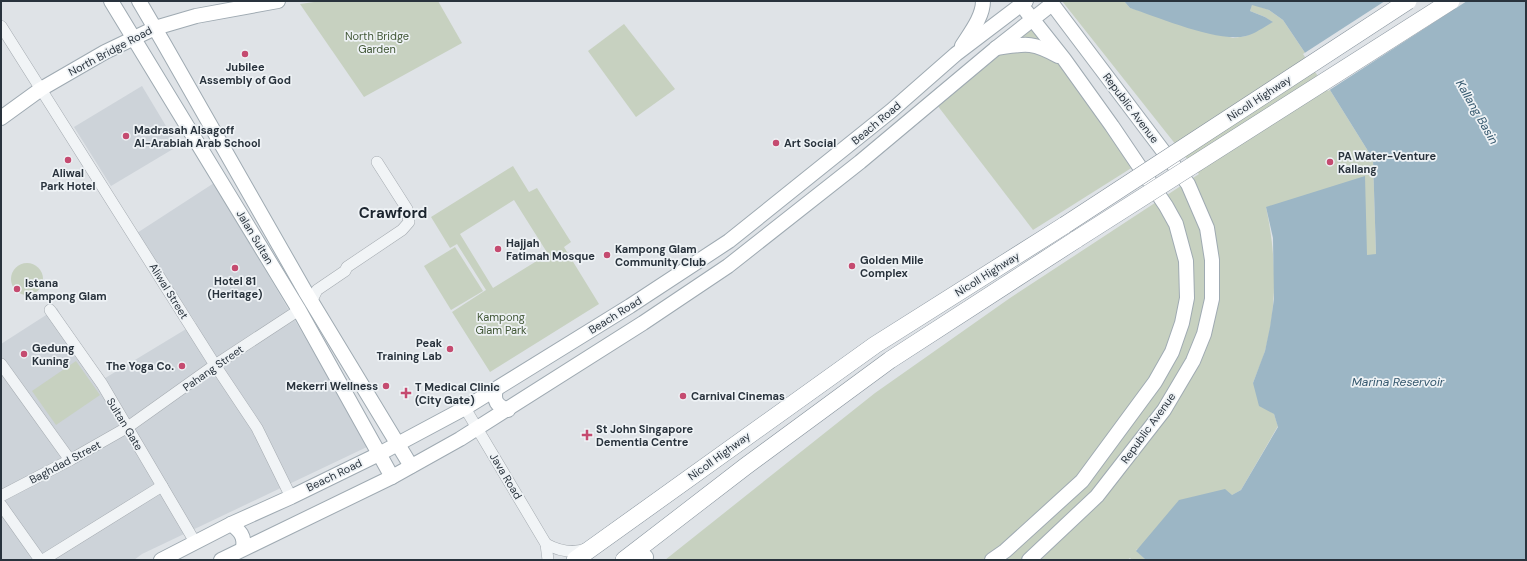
<svg xmlns="http://www.w3.org/2000/svg" width="1527" height="561" viewBox="0 0 1527 561" font-family="'DM Sans',sans-serif">
<style>
.built{fill:#cdd3d9}
.green{fill:#c7d1c0;fill-rule:evenodd}
.water{fill:#9cb6c5}
.pier{fill:#dfe3e7}
.lines{fill:none;stroke-linecap:round;stroke-linejoin:round}
.minor-casing{stroke:#a5abb1;stroke-width:12}
.major-casing{stroke:#9faab2;stroke-width:16}
.highway-casing{stroke:#87939d;stroke-width:18}
.minor{stroke:#f1f4f6;stroke-width:11}
.major{stroke:#fff;stroke-width:14}
.highway{stroke:#fff;stroke-width:17}
.highway-bridge-casing{stroke:#87939d;stroke-width:18;stroke-linecap:butt}
.highway-bridge{stroke:#fff;stroke-width:17}
.poi-dot{fill:#c54b70;stroke:#eef2f5;stroke-width:1.5}
.labels{text-anchor:middle;dominant-baseline:central;stroke-width:3.5;stroke-linejoin:round;paint-order:stroke}
.park-label{font-size:11px;fill:#425837;stroke:#eef2f5}
.street-label{font-size:11px;fill:#29333d;stroke:#eef2f5}
.poi-label{font-size:11px;font-weight:bold;fill:#29333d;stroke:#eef2f5;text-anchor:start}
.water-label{font-size:12px;font-style:italic;fill:#35586e;stroke:#eef2f5}
.district-label{font-size:15px;font-weight:bold;fill:#1b242e;stroke:#eef2f5}
</style>
<rect width="100%" height="100%" fill="#dfe3e7"/>
<g class="built">
<polygon points="142,86 178,146 111,186 74,127"/>
<polygon points="214,183 369,446 142,554 134,560 1,560 1,344 57,308 97,383 196,323 137,233"/>
</g>
<g class="green">
<polygon points="321,1 438,1 462,43 364,97 300,4"/>
<path d="M1062 1H1124L1130 8 1233 38 1246 36 1272 22 1265 17 1250 11 1252 4 1269 10 1283 20 1330 90 1373 159 1376 255H1367L1266 207C1276 254 1278 304 1265 351 1262 361 1257 372 1253 383L1274 414 1278 426 1241 490 1136 550 1146 560H1132L1130 558 1127 560H665L875 393 1010 298 1199 174Z"/>
<polygon points="1032,18 1133,167 1033,230 934,101"/>
<polygon points="624,24 675,89 636,117 588,51"/>
<path d="M513 166 529 192 537 188 571 242 564 247 599 304 490 372 452 312 486 290 457 244 450 248 431 217ZM514 200 548 254 493 288 460 234Z"/>
<polygon points="455,247 483,291 451,310 424,266"/>
<circle cx="27" cy="279" r="16"/>
<polygon points="76,361 100,395 56,425 32,391"/>
</g>
<path class="water" d="M1124 1H1526V560H1146L1136 551 1179 500 1225 489 1232 495 1241 490 1278 427 1274 414 1259 406 1253 383 1265 351 1270 327 1274 299 1273 238 1266 207 1365 176 1367 255 1376 254 1373 159 1330 90 1283 20 1269 10 1252 5 1250 11 1265 17 1273 22C1264 27 1255 34 1246 36 1218 43 1158 17 1130 8Z"/>
<polygon class="pier" points="1385,1 1467,1 1328,91 1303,54"/>
<g class="lines">
<g class="minor-casing">
<g id="minor">
<polyline points="1,26 215,365 257,428 291,497"/>
<polyline points="311,302 317,290 345,271 347,267 402,230 409,222 407,209 377,162"/>
<polyline points="50,310 102,384 195,542"/>
<polyline points="1,364 70,460"/>
<polyline points="465,408 546,544 548,560"/>
<polyline points="1,496 70,460 128,427 215,365 299,310"/>
<polyline points="1,505 40,560"/>
<path d="M546 544C559 551 572 554 586 549"/>
<polyline points="43,560 162,486"/>
</g>
</g>
<g class="major-casing">
<g id="major">
<polyline points="111,1 299,310 392,477"/>
<polyline points="139,1 163,42 305,291 411,466"/>
<path d="M962 46C970 33 983 17 983 1"/>
<path d="M996 48C1025 44 1031 41 1058 56"/>
<polyline points="1,118 41,89 105,52 155,28 196,16 278,1"/>
<path d="M496 389C493 401 497 406 508 410"/>
<path d="M231 524C240 531 245 536 243 548"/>
<polyline points="161,560 231,524 291,497 379,454 465,408 630,306 729,241 891,111 956,54 1026,1"/>
<polyline points="221,560 392,477 460,439 643,323 728,266 860,162 995,49 1052,4"/>
<polyline points="645,560 646,557"/>
<polyline points="992,560 1005,551 1082,481 1155,382 1172,352 1182,323 1187,298 1186,261 1176,224 1166,206 1112,126 1064,59 1026,11"/>
<polyline points="1029,560 1097,496 1164,410 1193,361 1204,334 1212,299 1212,260 1207,228 1188,184 1050,1"/>
</g>
</g>
<g class="highway-casing">
<g id="highway">
<polyline points="575,560 875,345 1065,225"/>
<polyline points="624,560 746,466 890,360 1077,239"/>
</g>
</g>
<use href="#minor" class="minor"/>
<use href="#major" class="major"/>
<use href="#highway" class="highway"/>
<g class="highway-bridge-casing">
<g id="highway-bridge">
<polyline points="1065,225 1408,1"/>
<polyline points="1077,239 1451,1"/>
</g>
</g>
<use href="#highway-bridge" class="highway-bridge"/>
</g>
<g class="poi-dot">
<circle cx="245" cy="54" r="4"/>
<circle cx="126" cy="136" r="4"/>
<circle cx="776" cy="143" r="4"/>
<circle cx="68" cy="160" r="4"/>
<circle cx="1330" cy="162" r="4"/>
<circle cx="498" cy="249" r="4"/>
<circle cx="607" cy="255" r="4"/>
<circle cx="852" cy="266" r="4"/>
<circle cx="235" cy="268" r="4"/>
<circle cx="17" cy="289" r="4"/>
<circle cx="450" cy="349" r="4"/>
<circle cx="24" cy="354" r="4"/>
<circle cx="182" cy="366" r="4"/>
<circle cx="386" cy="386" r="4"/>
<path d="M404 387h4v4h4v4h-4v4h-4v-4h-4v-4h4z"/>
<circle cx="683" cy="396" r="4"/>
<path d="M585 429h4v4h4v4h-4v4h-4v-4h-4v-4h4z"/>
</g>
<g class="labels">
<g class="park-label">
<text x="377" y="36">North Bridge<tspan x="377" dy="13">Garden</tspan></text>
<text x="501" y="317">Kampong<tspan x="501" dy="13">Glam Park</tspan></text>
</g>
<g class="street-label">
<text transform="translate(110 51) rotate(-28)">North Bridge Road</text>
<text transform="translate(1259 98) rotate(-33)">Nicoll Highway</text>
<text transform="translate(1131 108) rotate(53)">Republic Avenue</text>
<text transform="translate(876 123) rotate(-40)">Beach Road</text>
<text transform="translate(255 237) rotate(59)">Jalan Sultan</text>
<text transform="translate(987 274) rotate(-32)">Nicoll Highway</text>
<text transform="translate(169 291) rotate(58)">Aliwal Street</text>
<text transform="translate(615 315) rotate(-32)">Beach Road</text>
<text transform="translate(213 368) rotate(-35)">Pahang Street</text>
<text transform="translate(125 424) rotate(59)">Sultan Gate</text>
<text transform="translate(1148 428) rotate(-54)">Republic Avenue</text>
<text transform="translate(719 456) rotate(-36)">Nicoll Highway</text>
<text transform="translate(65 462) rotate(-28)">Baghdad Street</text>
<text transform="translate(334 475) rotate(-26)">Beach Road</text>
<text transform="translate(506 476) rotate(59)">Java Road</text>
</g>
<g class="poi-label">
<text x="245" y="67" text-anchor="middle">Jubilee<tspan x="245" dy="13">Assembly of God</tspan></text>
<text x="134" y="130">Madrasah Alsagoff<tspan x="134" dy="13">Al-Arabiah Arab School</tspan></text>
<text x="784" y="143">Art Social</text>
<text x="1338" y="156">PA Water-Venture<tspan x="1338" dy="13">Kallang</tspan></text>
<text x="68" y="173" text-anchor="middle">Aliwal<tspan x="68" dy="13">Park Hotel</tspan></text>
<text x="506" y="243">Hajjah<tspan x="506" dy="13">Fatimah Mosque</tspan></text>
<text x="615" y="249">Kampong Glam<tspan x="615" dy="13">Community Club</tspan></text>
<text x="860" y="260">Golden Mile<tspan x="860" dy="13">Complex</tspan></text>
<text x="235" y="281" text-anchor="middle">Hotel 81<tspan x="235" dy="13">(Heritage)</tspan></text>
<text x="25" y="283">Istana<tspan x="25" dy="13">Kampong Glam</tspan></text>
<text x="442" y="343" text-anchor="end">Peak<tspan x="442" dy="13">Training Lab</tspan></text>
<text x="32" y="348">Gedung<tspan x="32" dy="13">Kuning</tspan></text>
<text x="174" y="366" text-anchor="end">The Yoga Co.</text>
<text x="378" y="386" text-anchor="end">Mekerri Wellness</text>
<text x="415" y="387">T Medical Clinic<tspan x="415" dy="13">(City Gate)</tspan></text>
<text x="691" y="396">Carnival Cinemas</text>
<text x="596" y="429">St John Singapore<tspan x="596" dy="13">Dementia Centre</tspan></text>
</g>
<g class="water-label">
<text transform="translate(1477 112) rotate(60)">Kallang Basin</text>
<text x="1398" y="382">Marina Reservoir</text>
</g>
<g class="district-label">
<text x="393" y="213">Crawford</text>
</g>
</g>
<rect width="1527" height="561" fill="none" stroke="#29333d" stroke-width="4"/>
</svg>
